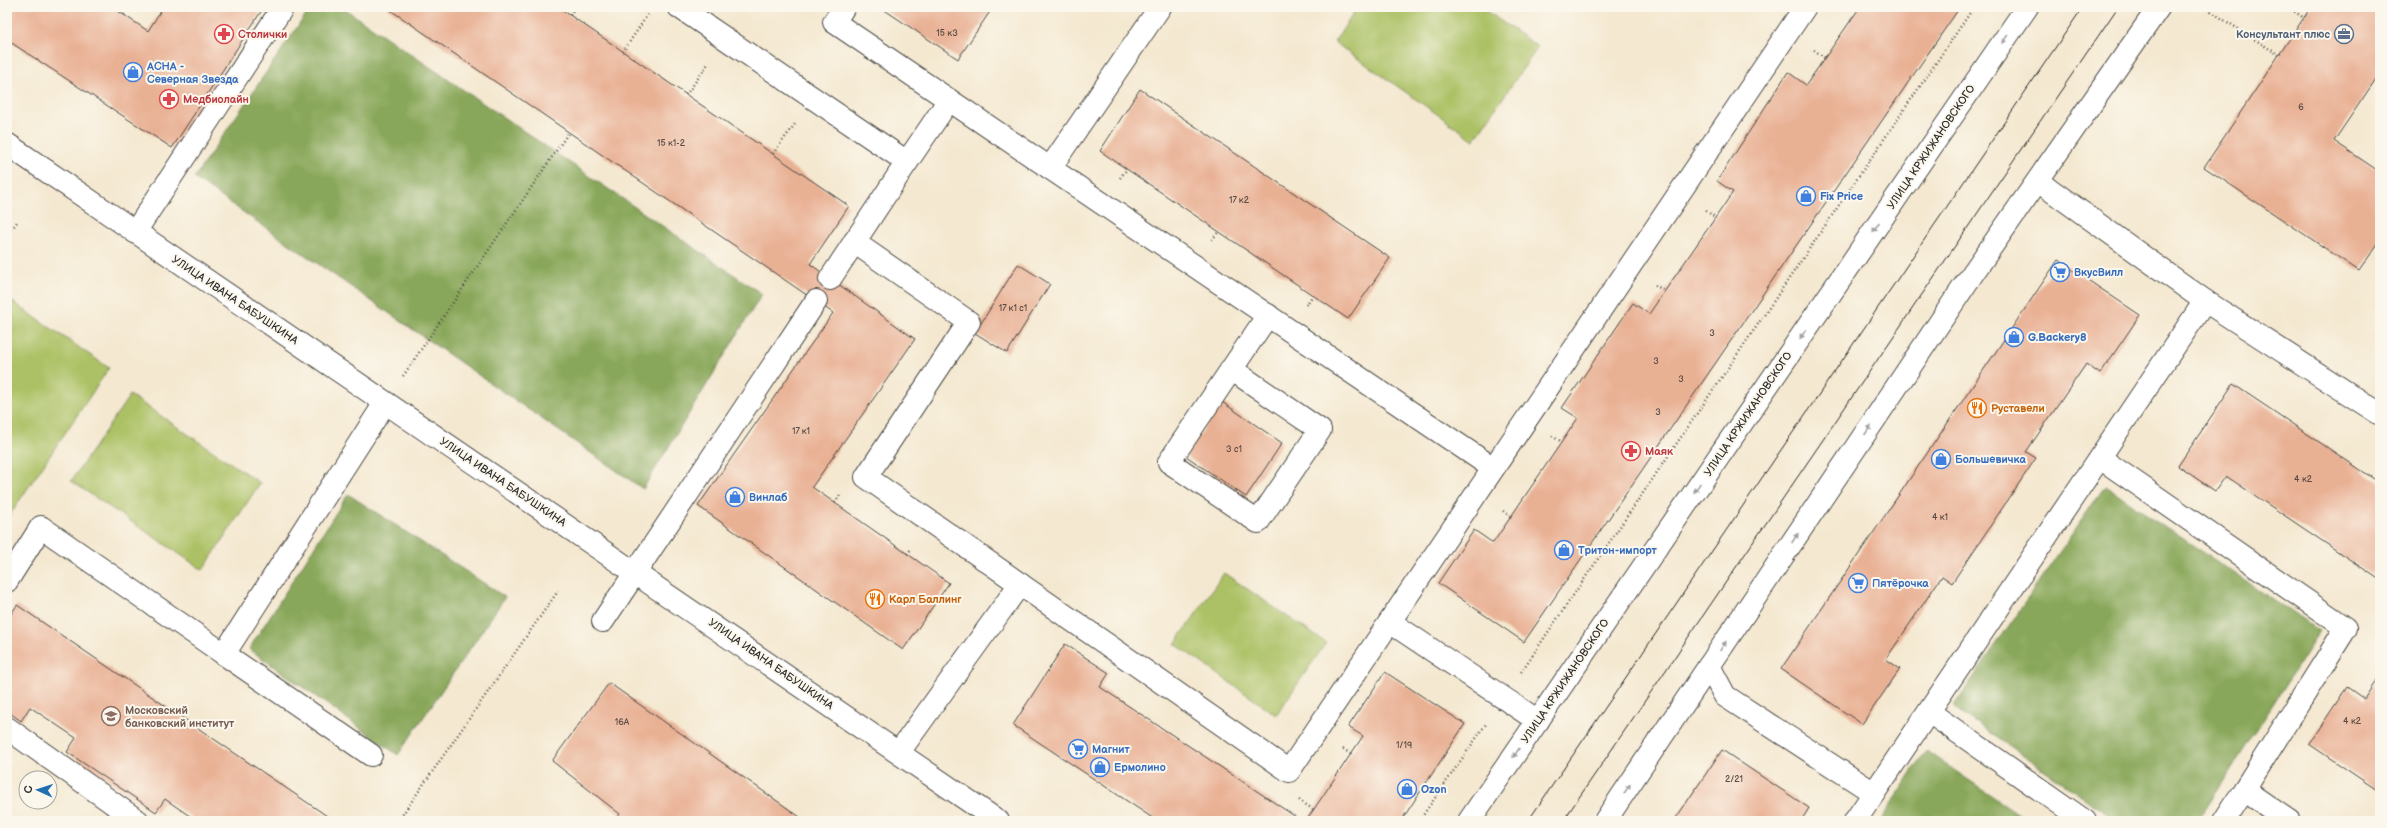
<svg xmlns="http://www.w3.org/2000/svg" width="2387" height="828" viewBox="0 0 2387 828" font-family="'Balsamiq Sans',sans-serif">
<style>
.green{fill:#acc165;stroke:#6c7648}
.forest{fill:#89a75a;stroke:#5a6942}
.building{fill:#e9b194}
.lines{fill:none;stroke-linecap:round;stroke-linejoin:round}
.minor-casing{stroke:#494744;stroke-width:24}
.path{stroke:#494744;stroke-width:2.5;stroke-dasharray:1 3;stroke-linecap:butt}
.minor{stroke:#fff;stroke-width:22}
.tram{stroke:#2b2b2b;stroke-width:1}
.oneway{fill:#a0a0a0}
.labels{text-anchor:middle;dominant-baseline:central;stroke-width:4;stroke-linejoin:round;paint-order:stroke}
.number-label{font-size:9px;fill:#5a4c45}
.health-label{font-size:11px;font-weight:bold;fill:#be3a42;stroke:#fbf7ec;text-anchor:start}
.service-label{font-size:11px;font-weight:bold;fill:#4e5e75;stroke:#fbf7ec;text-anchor:end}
.shop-label{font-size:11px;font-weight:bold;fill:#366cbe;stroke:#fbf7ec;text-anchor:start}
.street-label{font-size:11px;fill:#2b2b2b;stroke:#fbf7ec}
.food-label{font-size:11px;font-weight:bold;fill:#c56008;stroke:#fbf7ec;text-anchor:start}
.education-label{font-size:11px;font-weight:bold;fill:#785e54;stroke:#fbf7ec;text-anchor:start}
</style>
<rect width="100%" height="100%" fill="#fbf7ec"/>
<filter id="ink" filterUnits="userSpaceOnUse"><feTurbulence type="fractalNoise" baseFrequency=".025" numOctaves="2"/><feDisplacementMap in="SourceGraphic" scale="8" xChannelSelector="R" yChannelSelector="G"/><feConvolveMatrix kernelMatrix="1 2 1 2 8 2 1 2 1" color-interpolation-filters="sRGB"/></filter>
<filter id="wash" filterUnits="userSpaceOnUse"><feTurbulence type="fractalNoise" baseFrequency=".012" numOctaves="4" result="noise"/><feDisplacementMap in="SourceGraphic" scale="16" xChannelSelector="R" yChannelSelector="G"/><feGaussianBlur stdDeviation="0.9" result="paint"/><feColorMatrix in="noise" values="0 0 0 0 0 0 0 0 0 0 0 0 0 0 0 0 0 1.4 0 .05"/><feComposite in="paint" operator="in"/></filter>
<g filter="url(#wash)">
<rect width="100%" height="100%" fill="#f4e8d0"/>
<g class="green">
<polygon points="1358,7 1481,7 1538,47 1474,140 1334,42"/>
<polygon points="7,298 109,368 7,519"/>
<polygon points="130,395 260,483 203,570 71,481"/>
<polygon points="1224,573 1326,643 1276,715 1175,644"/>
</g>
<g class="forest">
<polygon points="311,7 342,7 762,294 643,489 194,178"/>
<polygon points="2105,486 2320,631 2198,821 2117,821 1953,707"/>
<polygon points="348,494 505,597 398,755 249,649"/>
<polygon points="1926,751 2029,821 1880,821"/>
</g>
<g id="blocks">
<g class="building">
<polygon points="7,7 112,7 148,31 163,7 264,7 172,148 7,40"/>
<polygon points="386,7 558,7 849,206 810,264 915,339 812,487 949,583 903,650 698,506 833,313"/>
<polygon points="880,7 993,7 958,59"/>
<polygon points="1860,7 1960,7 1524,642 1438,583 1474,530 1493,543 1578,418 1562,408 1633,303 1649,314 1733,192 1717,181 1788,72 1806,85"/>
<polygon points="2311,7 2380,7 2380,73 2334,141 2380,172 2380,243 2379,242 2359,271 2204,167"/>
<polygon points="1140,89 1390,258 1348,319 1100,151"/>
<polygon points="2058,260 2140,315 2100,374 2086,364 2026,452 2036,458 1952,583 1942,576 1886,659 1900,669 1862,724 1781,669"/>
<polygon points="1018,264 1050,284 1007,353 975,333"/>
<polygon points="2233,384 2380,483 2380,580 2226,476 2215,491 2178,466"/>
<polygon points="1222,402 1282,443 1246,497 1186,456"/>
<polygon points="17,605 330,818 328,821 197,821 165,799 156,812 67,752 76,738 30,707 21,721 7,711 7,620"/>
<polygon points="1065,644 1109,673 1100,687 1302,821 1157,821 1013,725"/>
<polygon points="1385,672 1465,724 1401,821 1306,821 1363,736 1348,727"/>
<polygon points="2380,675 2380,792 2309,744 2347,687 2364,699"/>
<polygon points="609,683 800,817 797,821 615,821 620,814 552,761"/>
<polygon points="1722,750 1809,808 1801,821 1674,821"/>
</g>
</g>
</g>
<g filter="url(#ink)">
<use href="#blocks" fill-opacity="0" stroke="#494744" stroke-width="1"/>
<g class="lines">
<g class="minor-casing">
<g id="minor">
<polyline points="679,7 907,162 830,279"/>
<polyline points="844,7 834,22 1493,468"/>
<path d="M7 144C337 370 669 593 998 821"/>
<polyline points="907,162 949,100"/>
<polyline points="1050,168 1160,7"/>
<polyline points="2038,181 2205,301 2380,414"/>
<polyline points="135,232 283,7"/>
<polyline points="854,242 969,322 866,477 1289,771 1805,7"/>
<polyline points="1231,369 1320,430 1258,522 1169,462 1268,315"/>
<polyline points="2100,458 2346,628 2244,790 2289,821"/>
<polyline points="7,581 41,527 224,654 385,403"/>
<polyline points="603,621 816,301"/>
<polyline points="1390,622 1538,721"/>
<polyline points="224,654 371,755"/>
<polyline points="1709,666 1725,696 1874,793 1855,821"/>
<polyline points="1929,712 2085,821"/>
<polyline points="7,728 138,821"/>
<polyline points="899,752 1020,584"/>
<polyline points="1874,793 2205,301"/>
<polyline points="1469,821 2027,7"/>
<polyline points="1605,821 1973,273 2159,7"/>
<polyline points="2224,821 2244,790"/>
</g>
</g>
<g class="path">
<polyline points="2204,7 2279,55"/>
<polyline points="2288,7 2304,18"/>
<polyline points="124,15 128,7"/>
<polyline points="570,15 575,7"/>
<polyline points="1814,50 1825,58"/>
<polyline points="623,52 648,14"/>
<polyline points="686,95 708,64"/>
<polyline points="773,154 795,124"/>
<polyline points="1120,178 1127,169"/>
<polyline points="1706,211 1715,217"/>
<polyline points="7,236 17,222"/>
<polyline points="1212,240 1219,231"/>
<polyline points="1655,285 1665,291"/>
<polyline points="1306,305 1313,295"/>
<polyline points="403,376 569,132"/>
<polyline points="1552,436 1562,442"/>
<polyline points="835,503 840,495"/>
<polyline points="1503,511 1511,517"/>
<polyline points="907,554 912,548"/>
<polyline points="1521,672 1974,7"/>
<polyline points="1343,749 1351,754"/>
<polyline points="1299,800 1314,810"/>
<polyline points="398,821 558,591"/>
<polyline points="1419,821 1486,724"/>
</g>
<use href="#minor" class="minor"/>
<g class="tram">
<polyline points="1528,821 2083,7"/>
<polyline points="1563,821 2118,7"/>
</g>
</g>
<defs><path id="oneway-solid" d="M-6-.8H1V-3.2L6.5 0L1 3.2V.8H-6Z"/></defs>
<g class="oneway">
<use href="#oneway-solid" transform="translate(2005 39) rotate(124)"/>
<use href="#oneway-solid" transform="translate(1876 227) rotate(124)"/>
<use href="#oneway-solid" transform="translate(1803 334) rotate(124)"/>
<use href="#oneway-solid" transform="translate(1868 430) rotate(-56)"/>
<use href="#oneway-solid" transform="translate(1697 488) rotate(124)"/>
<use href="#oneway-solid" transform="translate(1795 538) rotate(-56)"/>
<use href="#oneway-solid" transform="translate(1723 646) rotate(-56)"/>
<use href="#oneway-solid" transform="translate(1516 753) rotate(124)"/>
<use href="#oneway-solid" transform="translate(1627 789) rotate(-56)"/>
</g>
</g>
<defs>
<g id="pharmacy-ring" transform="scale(1)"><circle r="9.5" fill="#fbf7ec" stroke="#e0444e" stroke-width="1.5"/><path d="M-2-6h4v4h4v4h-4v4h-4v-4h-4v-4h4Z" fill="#e0444e"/></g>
<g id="office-ring" transform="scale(1)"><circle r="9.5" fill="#fbf7ec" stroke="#5c6f8a" stroke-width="1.5"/><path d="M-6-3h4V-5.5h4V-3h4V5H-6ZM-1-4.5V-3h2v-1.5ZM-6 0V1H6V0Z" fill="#5c6f8a"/></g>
<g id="shop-ring" transform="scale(1)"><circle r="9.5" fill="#fbf7ec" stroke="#3f7fe0" stroke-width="1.5"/><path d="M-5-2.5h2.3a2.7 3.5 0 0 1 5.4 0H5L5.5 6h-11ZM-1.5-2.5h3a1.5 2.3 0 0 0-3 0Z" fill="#3f7fe0"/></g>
<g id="supermarket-ring" transform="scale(1)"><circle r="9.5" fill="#fbf7ec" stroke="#3f7fe0" stroke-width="1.5"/><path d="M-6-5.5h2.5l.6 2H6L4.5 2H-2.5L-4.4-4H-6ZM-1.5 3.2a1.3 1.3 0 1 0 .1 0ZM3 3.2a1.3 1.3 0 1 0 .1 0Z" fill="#3f7fe0"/></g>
<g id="restaurant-ring" transform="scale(1)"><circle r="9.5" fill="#fbf7ec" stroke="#e8710a" stroke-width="1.5"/><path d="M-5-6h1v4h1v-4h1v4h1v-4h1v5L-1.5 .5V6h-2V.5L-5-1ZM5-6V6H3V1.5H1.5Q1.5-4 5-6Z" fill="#e8710a"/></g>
<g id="university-ring" transform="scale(1)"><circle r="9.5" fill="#fbf7ec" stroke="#8d6e63" stroke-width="1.5"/><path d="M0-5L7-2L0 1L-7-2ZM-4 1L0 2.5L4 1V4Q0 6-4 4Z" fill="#8d6e63"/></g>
</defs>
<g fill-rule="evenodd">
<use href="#pharmacy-ring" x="224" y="34"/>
<use href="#office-ring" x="2344" y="34"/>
<use href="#shop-ring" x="133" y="72"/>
<use href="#pharmacy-ring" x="169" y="99"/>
<use href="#shop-ring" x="1806" y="196"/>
<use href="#supermarket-ring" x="2060" y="272"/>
<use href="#shop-ring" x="2014" y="337"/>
<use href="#restaurant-ring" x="1977" y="408"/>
<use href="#pharmacy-ring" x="1631" y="451"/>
<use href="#shop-ring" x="1941" y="459"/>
<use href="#shop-ring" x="735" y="497"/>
<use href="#shop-ring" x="1564" y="550"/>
<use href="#supermarket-ring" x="1858" y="583"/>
<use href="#restaurant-ring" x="875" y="599"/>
<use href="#university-ring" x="111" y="716"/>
<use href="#supermarket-ring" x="1078" y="749"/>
<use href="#shop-ring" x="1100" y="767"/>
<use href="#shop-ring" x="1407" y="789"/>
</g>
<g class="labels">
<g class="number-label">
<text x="947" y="33">15 к3</text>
<text x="2301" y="107">6</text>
<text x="671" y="143">15 к1-2</text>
<text x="1239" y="200">17 к2</text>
<text x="1013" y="308">17 к1 с1</text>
<text x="1712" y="333">3</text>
<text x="1656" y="361">3</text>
<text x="1681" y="379">3</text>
<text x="1658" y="412">3</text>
<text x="801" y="431">17 к1</text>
<text x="1234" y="449">3 с1</text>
<text x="2303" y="479">4 к2</text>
<text x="1940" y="517">4 к1</text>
<text x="2352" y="721">4 к2</text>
<text x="622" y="722">16А</text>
<text x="1404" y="745">1/19</text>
<text x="1734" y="779">2/21</text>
</g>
<g class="health-label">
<text x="238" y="34">Столички</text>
<text x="183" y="99">Медбиолайн</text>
<text x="1645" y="451">Маяк</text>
</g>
<g class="service-label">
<text x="2330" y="34">Консультант плюс</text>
</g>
<g class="shop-label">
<text x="147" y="66">АСНА -<tspan x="147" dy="13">Северная Звезда</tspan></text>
<text x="1820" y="196">Fix Price</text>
<text x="2074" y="272">ВкусВилл</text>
<text x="2028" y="337">G.Backery8</text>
<text x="1955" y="459">Большевичка</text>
<text x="749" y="497">Винлаб</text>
<text x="1578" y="550">Тритон-импорт</text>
<text x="1872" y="583">Пятёрочка</text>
<text x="1092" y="749">Магнит</text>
<text x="1114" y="767">Ермолино</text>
<text x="1421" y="789">Ozon</text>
</g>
<g class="street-label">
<text transform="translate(1931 147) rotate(-56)">УЛИЦА КРЖИЖАНОВСКОГО</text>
<text transform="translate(235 300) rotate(34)">УЛИЦА ИВАНА БАБУШКИНА</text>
<text transform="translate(1748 414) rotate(-56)">УЛИЦА КРЖИЖАНОВСКОГО</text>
<text transform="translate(503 482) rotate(34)">УЛИЦА ИВАНА БАБУШКИНА</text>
<text transform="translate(771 664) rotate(35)">УЛИЦА ИВАНА БАБУШКИНА</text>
<text transform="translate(1565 681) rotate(-56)">УЛИЦА КРЖИЖАНОВСКОГО</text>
</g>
<g class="food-label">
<text x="1991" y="408">Руставели</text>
<text x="889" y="599">Карл Баллинг</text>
</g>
<g class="education-label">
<text x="125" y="710">Московский<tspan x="125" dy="13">банковский институт</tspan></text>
</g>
</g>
<rect width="2387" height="828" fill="none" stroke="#fbf7ec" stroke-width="24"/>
<g transform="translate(38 790) rotate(273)"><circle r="19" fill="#fbf7ec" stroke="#a8a59f"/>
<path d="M0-3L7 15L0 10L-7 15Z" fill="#1f6fb2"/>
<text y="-6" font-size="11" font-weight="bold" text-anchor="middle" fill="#2b2b2b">С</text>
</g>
</svg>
